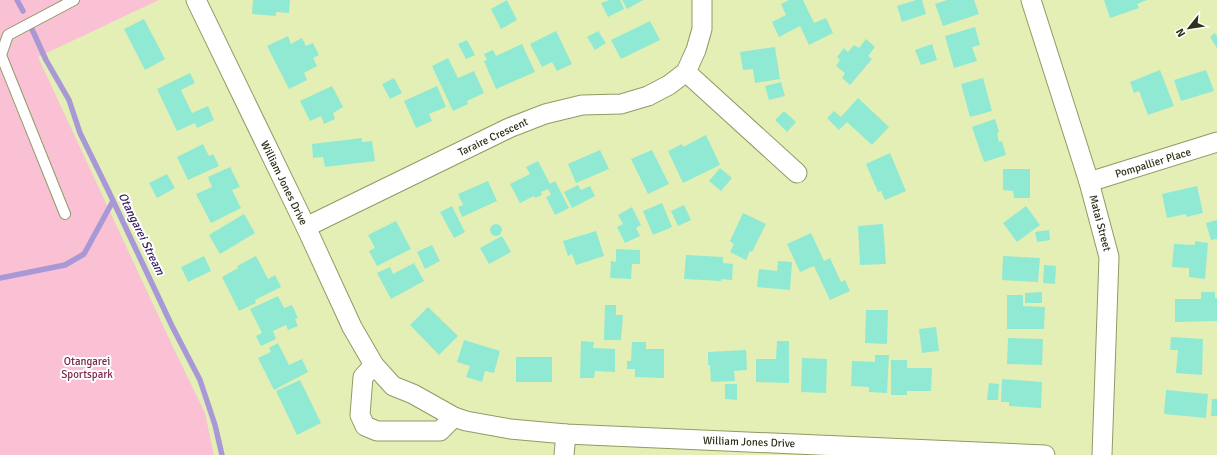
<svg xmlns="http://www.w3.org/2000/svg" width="1217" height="455" viewBox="0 0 1217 455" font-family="Signika,sans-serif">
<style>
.green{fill:#fac1d4}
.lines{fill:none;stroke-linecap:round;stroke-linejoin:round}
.stream{stroke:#a998d6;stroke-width:5.5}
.building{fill:#90e9d3}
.lane-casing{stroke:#919a64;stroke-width:12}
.street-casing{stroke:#919a64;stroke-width:21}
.lane{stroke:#fff;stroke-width:10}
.street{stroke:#fff;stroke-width:19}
.labels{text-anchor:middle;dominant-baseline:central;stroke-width:4;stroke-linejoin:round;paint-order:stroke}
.street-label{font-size:11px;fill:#2d311b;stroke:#fff}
.park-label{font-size:11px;fill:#79264b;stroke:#fff}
.water-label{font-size:12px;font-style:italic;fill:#361962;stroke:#fff}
</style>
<rect width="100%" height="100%" fill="#e4efb6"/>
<polygon class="green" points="0,0 159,0 38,57 173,347 205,413 214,455 0,455"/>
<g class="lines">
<g class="stream">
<polyline points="17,0 23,11"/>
<polyline points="31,27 46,60 69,100 80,133 108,190 172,326 200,380 215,425 222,455"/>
<polyline points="0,278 65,265 84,254 113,201"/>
</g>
</g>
<g class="building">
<polygon points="253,0 290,0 289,13 276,12 276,16 252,14"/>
<polygon points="507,0 517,20 501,29 491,9"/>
<polygon points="609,0 620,0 624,9 608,17 601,3"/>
<polygon points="622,0 643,0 627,9"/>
<polygon points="789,0 803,0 814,23 826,18 833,33 809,45 800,26 779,37 772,22 786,15 781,4"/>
<polygon points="916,0 922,0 926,14 902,22 897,6"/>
<polygon points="947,0 974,0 979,14 943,26 935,4"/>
<polygon points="1104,0 1147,0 1137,4 1139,8 1110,18"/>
<polygon points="144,19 165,59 145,70 124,29"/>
<polygon points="650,21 660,40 621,59 611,40"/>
<polygon points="975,27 980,45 972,47 977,61 954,68 945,36"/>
<polygon points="556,31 572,64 557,71 552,62 542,67 530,44"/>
<polygon points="598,31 606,43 595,50 587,37"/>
<polygon points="1215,33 1217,36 1217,48 1210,37"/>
<polygon points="288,36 291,44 302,38 306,46 313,43 319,55 313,58 317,66 304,73 307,80 289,89 267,46"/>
<polygon points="866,39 875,47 868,56 872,59 850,85 842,78 845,73 836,66 840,60 837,57 844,48 848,52 854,45 859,48"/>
<polygon points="467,40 475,55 466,59 458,44"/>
<polygon points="522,44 535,72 496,89 484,61 487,60 484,54 493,50 496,56"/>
<polygon points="932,44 937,60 921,65 915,50"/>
<polygon points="775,47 780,79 755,83 753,69 743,70 740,52"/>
<polygon points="448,58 458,78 474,71 484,93 467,101 468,104 453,111 432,66"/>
<polygon points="1160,70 1174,106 1148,115 1139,91 1134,93 1130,82"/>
<polygon points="1206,70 1214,91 1181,101 1174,80"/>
<polygon points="190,73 195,83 181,90 192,113 208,106 214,120 197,128 195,123 177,131 157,89"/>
<polygon points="394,78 402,93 390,99 382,84"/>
<polygon points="983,78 992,111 970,117 961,84"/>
<polygon points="781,82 785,96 769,100 765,86"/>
<polygon points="332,86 343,107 333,113 335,119 324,124 321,116 310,121 300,101"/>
<polygon points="437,86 446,107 429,114 432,121 416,128 404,101"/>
<polygon points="858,98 889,127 872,145 847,122 839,130 827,118 834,111 841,117"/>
<polygon points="784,111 796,122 787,132 775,120"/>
<polygon points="995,119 999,132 997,133 999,142 1002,141 1006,155 984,162 972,127"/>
<polygon points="706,135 720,165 683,183 668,151 682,144 683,147"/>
<polygon points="362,138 362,142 372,141 375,161 325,167 323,157 313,158 312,144"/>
<polygon points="203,144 209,156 213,154 219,166 188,180 177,157"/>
<polygon points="600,150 609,169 576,183 568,164"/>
<polygon points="652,150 669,184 648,194 631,159"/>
<polygon points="890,153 906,191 885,200 881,191 878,192 866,164"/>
<polygon points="538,161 550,184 555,181 569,208 555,215 546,197 551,195 548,189 541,192 542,195 535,198 534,196 520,203 510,184 530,174 526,167"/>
<polygon points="230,167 240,187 232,190 241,208 211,223 196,194 212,187 208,177"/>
<polygon points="720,168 732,178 721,191 709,181"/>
<polygon points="1003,169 1030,169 1030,198 1014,198 1013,191 1003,190"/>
<polygon points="167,174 175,188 157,198 149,183"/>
<polygon points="488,181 497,201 462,217 458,207 463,205 458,194"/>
<polygon points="578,185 581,190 590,186 595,196 572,208 564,192"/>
<polygon points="1197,186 1203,213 1186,217 1186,214 1167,218 1162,194"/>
<polygon points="662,203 672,227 653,235 643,211"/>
<polygon points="684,205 691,220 678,226 671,211"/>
<polygon points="452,206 465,232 454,238 440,212"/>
<polygon points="1026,206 1040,225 1017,242 1003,223"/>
<polygon points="632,207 641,225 636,228 640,236 625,243 617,227 623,224 618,215"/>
<polygon points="743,213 766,224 752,252 750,251 746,260 730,252 734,244 730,241"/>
<polygon points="244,214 255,233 220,254 209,235"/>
<polygon points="1217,220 1217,239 1211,240 1206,223"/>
<polygon points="396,221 411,249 377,266 369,251 375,248 368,235"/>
<circle cx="496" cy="230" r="6"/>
<polygon points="883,224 886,264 860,265 858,226"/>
<polygon points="1049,230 1050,240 1037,242 1035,232"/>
<polygon points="596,231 604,256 576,265 572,254 568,256 563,241"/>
<polygon points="811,233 824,261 830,258 841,282 845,280 850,291 830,300 814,266 800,272 787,244"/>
<polygon points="502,236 511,252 489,264 480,248"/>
<polygon points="1195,241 1208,243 1205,279 1189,277 1189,268 1172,267 1174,244 1195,245"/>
<polygon points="432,245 440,261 425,269 417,252"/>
<polygon points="616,249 640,250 640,264 632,264 631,279 610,278 611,261 616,262"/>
<polygon points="686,255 723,257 723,263 733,264 732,280 721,279 721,281 684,279"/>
<polygon points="204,256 211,271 188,282 181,267"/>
<polygon points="256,256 268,279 275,275 281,287 255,300 256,303 239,311 222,277 238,268 237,266"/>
<polygon points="1003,256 1040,258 1038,282 1002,280"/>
<polygon points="778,261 792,262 790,290 757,287 759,269 777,271"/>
<polygon points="414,263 424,281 391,299 377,273 390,267 393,274"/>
<polygon points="1044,265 1056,266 1055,284 1043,283"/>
<polygon points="1042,292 1042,303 1025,303 1025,293"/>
<polygon points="1201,292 1215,292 1215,298 1217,298 1217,321 1175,322 1175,299 1201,299"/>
<polygon points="1007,295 1023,295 1023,306 1045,307 1044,329 1007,329"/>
<polygon points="278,296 284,308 292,305 298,318 295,319 298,326 288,330 286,325 273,331 276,339 261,346 256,336 262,333 250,309"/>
<polygon points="605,305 616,305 616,315 623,315 621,340 604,340"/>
<polygon points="428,307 458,336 439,355 410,325"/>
<polygon points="866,310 888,310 887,344 865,343"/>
<polygon points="936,327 939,351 922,353 919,329"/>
<polygon points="1171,337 1203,339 1202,375 1176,373 1178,350 1170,350"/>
<polygon points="1008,338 1043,339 1042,365 1007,364"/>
<polygon points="464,340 500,351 494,373 485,371 482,382 466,377 470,366 457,362"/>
<polygon points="581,341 594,342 593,348 615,349 615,372 595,371 594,378 580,378"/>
<polygon points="777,341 789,341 789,383 756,382 756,359 776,359"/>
<polygon points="632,342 646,342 646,349 664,349 664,378 635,377 635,369 627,369 627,361 631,361"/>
<polygon points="278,343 289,365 302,359 308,372 274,390 258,358 271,352 269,348"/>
<polygon points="746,350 747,370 734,371 735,381 711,382 710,365 708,365 708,352"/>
<polygon points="875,355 889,355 887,393 869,392 869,387 851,386 852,361 875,362"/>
<rect x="516" y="357" width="36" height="25"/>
<polygon points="802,358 827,359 826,393 801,392"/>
<polygon points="891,360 907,360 907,368 932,368 931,391 907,391 907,395 891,395"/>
<polygon points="1002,379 1042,382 1041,408 1009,406 1009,402 1001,402"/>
<polygon points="300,380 321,423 297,435 276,391"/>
<polygon points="989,383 999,384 998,400 987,400"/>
<polygon points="725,384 737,384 737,400 725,399"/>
<polygon points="1166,390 1208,394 1206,418 1164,414"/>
<polygon points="1212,399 1217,399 1217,416 1211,416"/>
</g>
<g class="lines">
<g class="lane-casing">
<polyline id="lane" points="65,214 1,55 8,35 74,0"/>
</g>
<g class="street-casing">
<g id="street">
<polyline points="196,0 306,227 352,327 374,365 393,386 413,394 454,417 466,421 510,429 566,434 1045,455"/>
<polyline points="1031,0 1089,182 1109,257 1102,455"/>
<polyline points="686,72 797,173"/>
<polyline points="1089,182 1217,142"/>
<polyline points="306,227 509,128 545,114 582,105 621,104 648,96 669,85 686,72 696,50 702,29 702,0"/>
<polyline points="374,365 363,377 360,415 365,426 377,431 440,431 454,417"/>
<polyline points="564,455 566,434"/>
</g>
</g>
<use href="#lane" class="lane"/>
<use href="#street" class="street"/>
</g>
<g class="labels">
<g class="street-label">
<text transform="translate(493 137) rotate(-25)">Taraire Crescent</text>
<text transform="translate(1153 163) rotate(-17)">Pompallier Place</text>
<text transform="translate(284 183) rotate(64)">William Jones Drive</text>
<text transform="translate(1100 223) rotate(75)">Matai Street</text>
<text transform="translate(749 442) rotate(2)">William Jones Drive</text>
</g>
<g class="park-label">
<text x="87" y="361">Otangarei<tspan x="87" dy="13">Sportspark</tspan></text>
</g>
<g class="water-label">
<text transform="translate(141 234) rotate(64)">Otangarei Stream</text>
</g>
</g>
<g transform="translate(1189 28) rotate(240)" stroke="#ffffff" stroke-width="3" paint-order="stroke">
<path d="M0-3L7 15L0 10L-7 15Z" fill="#2d311b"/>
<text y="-6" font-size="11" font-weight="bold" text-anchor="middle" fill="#2d311b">N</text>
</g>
</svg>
